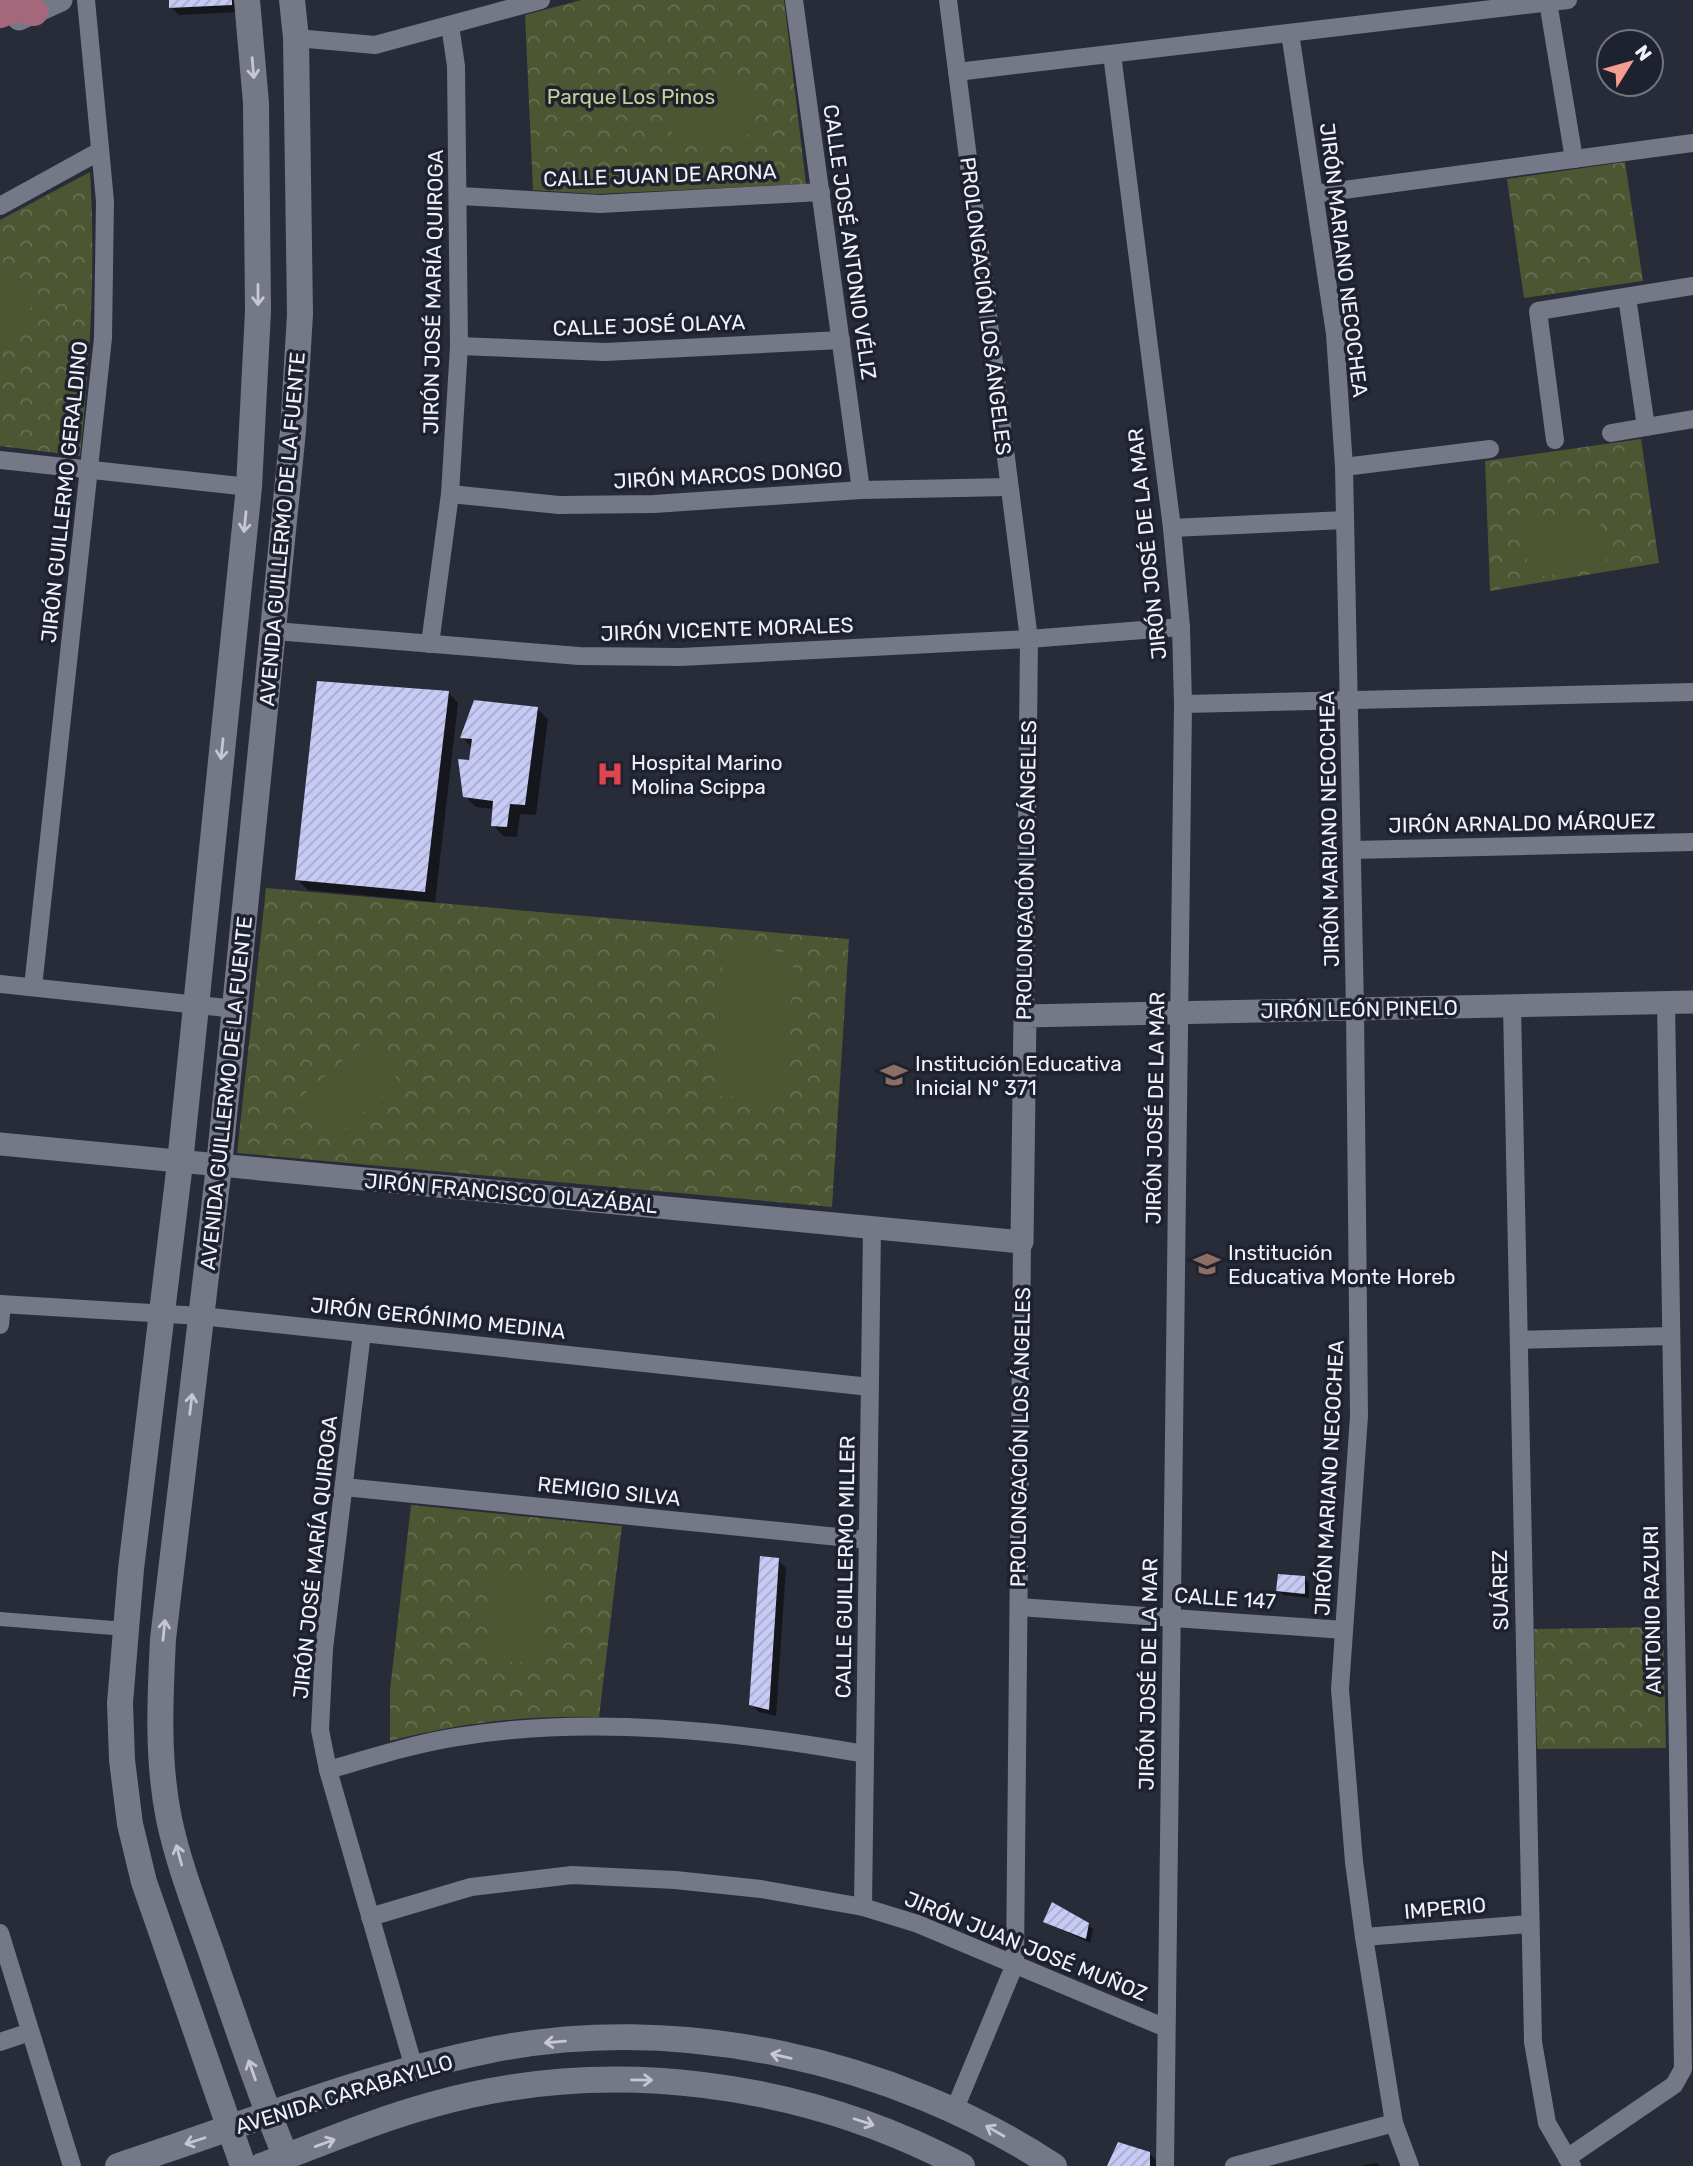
<svg xmlns="http://www.w3.org/2000/svg" width="1693" height="2166" viewBox="0 0 1693 2166" font-family="Rubik,sans-serif">
<style>
.park{fill:url(#park-crowns)}
.garden{fill:#4d5632}
.shadow{fill:#0007}
.building{fill:url(#building-hatch)}
.lines{fill:none;stroke-linecap:round;stroke-linejoin:round}
.pedestrian{stroke:#747887;stroke-width:14}
.minor{stroke:#747887;stroke-width:18}
.tertiary{stroke:#747887;stroke-width:23}
.secondary{stroke:#747887;stroke-width:26}
.primary{stroke:#a5677b;stroke-width:28}
.oneway{stroke:#c5c7d2}
.labels{text-anchor:middle;dominant-baseline:central;stroke-width:7;stroke-linejoin:round;paint-order:stroke}
.park-label{font-size:21px;fill:#c2d391;stroke:#1e212e}
.street-label{font-size:21px;fill:#f0f2fb;stroke:#1e212e}
.poi-label{font-size:21px;fill:#f0f2fb;stroke:#1e212e;text-anchor:start}
</style>
<defs>
<pattern id="park-crowns" width="20" height="18" patternUnits="userSpaceOnUse" patternTransform="scale(1.75)"><rect width="20" height="18" fill="#4d5632"/><path d="M2 6a3 3 0 1 1 6 0M12 15a3 3 0 1 1 6 0" fill="none" stroke="#676f51"/></pattern>
<pattern id="building-hatch" width="6" height="6" patternUnits="userSpaceOnUse" patternTransform="scale(1.75)"><rect width="6" height="6" fill="#c6caf4"/><path d="M-1 1l2-2M0 6l6-6M5 7l2-2" fill="none" stroke="#a6aaca"/></pattern>
</defs>
<rect width="100%" height="100%" fill="#282b38"/>
<g class="park">
<polygon points="581,0 784,0 806,184 596,194 533,190 525,15"/>
<polygon points="1625,162 1643,281 1524,298 1507,179"/>
<path d="M90 172C96 268 90 360 80 456L0 446V220Z"/>
<polygon points="1641,439 1659,563 1490,591 1485,461"/>
<polygon points="266,888 849,939 832,1207 237,1153"/>
<path d="M411 1505 622 1526 599 1717C528 1715 459 1723 390 1741V1690Z"/>
<polygon points="1663,1627 1666,1748 1537,1749 1534,1629"/>
</g>
<g class="garden">
<polygon points="750,79 757,134 673,144 666,89"/>
<polygon points="0,276 32,307 0,340"/>
<polygon points="1599,515 1607,567 1529,578 1523,525"/>
<polygon points="724,947 794,953 785,1100 714,1095"/>
<polygon points="365,1041 399,1081 334,1138 300,1098"/>
<polygon points="492,1576 541,1578 539,1663 489,1661"/>
</g>
<g class="shadow">
<polygon points="170,0 237,0 239,12 179,15 171,7"/>
<polygon points="448,692 458,703 435,902 308,890 297,879"/>
<polygon points="537,709 548,719 536,815 520,814 517,837 503,836 493,825 494,809 476,807 465,796 472,748 462,737"/>
<polygon points="778,1560 786,1568 776,1716 759,1712 751,1704"/>
<polygon points="1304,1578 1309,1583 1309,1598 1283,1595 1278,1591"/>
<polygon points="1045,1922 1087,1924 1093,1929 1090,1943"/>
<polygon points="1149,2153 1157,2161 1157,2166 1108,2166"/>
<polygon points="1377,2163 1380,2166 1360,2166"/>
</g>
<g class="building">
<polygon points="169,0 232,0 232,5 169,8"/>
<polygon points="317,681 449,691 425,892 295,880"/>
<polygon points="474,700 538,707 525,805 510,804 507,827 491,826 493,801 463,797 458,759 469,760 472,739 460,738"/>
<polygon points="760,1556 779,1558 769,1710 749,1705"/>
<polygon points="1278,1574 1305,1576 1305,1594 1276,1591"/>
<polygon points="1052,1902 1089,1923 1086,1939 1043,1922"/>
<polygon points="1118,2142 1150,2152 1150,2166 1107,2166"/>
</g>
<g class="lines">
<polyline class="pedestrian" points="0,1619 126,1629"/>
<g class="minor">
<polyline points="794,0 861,490"/>
<polyline points="948,0 1029,639 1025,1016"/>
<polyline points="1548,2 1574,159"/>
<polyline points="1290,33 1335,334 1344,467 1355,1009 1359,1416 1340,1689 1354,1862 1364,1937 1394,2123 1410,2166"/>
<polyline points="296,38 375,45 541,0"/>
<polyline points="1112,54 1172,528 1181,627 1183,704 1165,2166"/>
<polyline points="957,72 1568,0"/>
<polyline points="1314,194 1693,143"/>
<polyline points="460,196 600,204 821,192"/>
<polyline points="0,206 100,151"/>
<polyline points="1627,297 1646,427"/>
<polyline points="459,346 605,352 841,340"/>
<polyline points="1611,433 1693,419"/>
<polyline points="1555,440 1538,311 1693,286"/>
<polyline points="0,460 249,487"/>
<polyline points="1344,467 1490,449"/>
<polyline points="450,494 559,505 654,504 861,490 1009,487"/>
<polyline points="1172,528 1345,520"/>
<polyline points="275,631 579,656 681,657 1029,639 1181,627"/>
<polyline points="430,644 450,494 459,346 456,66 450,25"/>
<polyline points="1183,704 1693,692"/>
<polyline points="1352,850 1693,842"/>
<polyline points="0,984 236,1009"/>
<polyline points="33,987 103,338 105,201 86,0"/>
<polyline points="1512,1006 1533,2042 1547,2123 1572,2166"/>
<polyline points="0,1304 201,1316 870,1387"/>
<polyline points="0,1325 2,1304"/>
<polyline points="362,1333 324,1649 320,1730 328,1770 414,2068"/>
<polyline points="1519,1340 1671,1336"/>
<polyline points="344,1487 868,1540"/>
<polyline points="1019,1607 1344,1630"/>
<path d="M328 1770C370 1758 413 1744 457 1737 588 1715 735 1731 865 1754"/>
<polyline points="863,1907 872,1228"/>
<polyline points="370,1917 471,1887 572,1875 675,1880 761,1889 863,1907 918,1924 1166,2028"/>
<polyline points="0,1933 72,2166"/>
<polyline points="1364,1937 1529,1924"/>
<polyline points="0,2042 30,2032"/>
<polyline points="954,2111 1015,1964 1022,1242"/>
<polyline points="1567,2158 1674,2085 1683,2069 1666,1002"/>
<polyline points="1234,2166 1394,2123"/>
</g>
<g class="tertiary">
<polyline points="19,19 61,0"/>
<polyline points="0,1144 1022,1242 1025,1016 1693,1002"/>
</g>
<g class="secondary">
<path d="M286 2157C260 2096 240 2034 218 1972 201 1921 180 1871 169 1819 157 1760 160 1699 163 1639L219 1166 293 431 300 314 296 38 292 0"/>
<path d="M118 2166C240 2126 361 2077 486 2051 676 2011 893 2060 1054 2166"/>
<polyline points="243,2166 144,1882 130,1824 122,1760 120,1703 131,1569 180,1163 249,487 258,311 256,103 247,0"/>
<path d="M261 2166C317 2145 373 2121 431 2105 607 2055 802 2081 962 2166"/>
</g>
<polyline class="primary" points="0,14 17,8 34,12"/>
</g>
<defs><path id="oneway-shaft" d="M-6 0H5M1.5-3L5.5 0L1.5 3" fill="none" stroke-width="1.6" stroke-linecap="round" stroke-linejoin="round" transform="scale(1.75)"/></defs>
<g class="oneway">
<use href="#oneway-shaft" transform="translate(253 68) rotate(85)"/>
<use href="#oneway-shaft" transform="translate(258 295) rotate(90)"/>
<use href="#oneway-shaft" transform="translate(245 522) rotate(96)"/>
<use href="#oneway-shaft" transform="translate(222 749) rotate(96)"/>
<use href="#oneway-shaft" transform="translate(191 1404) rotate(-83)"/>
<use href="#oneway-shaft" transform="translate(164 1630) rotate(-84)"/>
<use href="#oneway-shaft" transform="translate(179 1855) rotate(-105)"/>
<use href="#oneway-shaft" transform="translate(555 2042) rotate(175)"/>
<use href="#oneway-shaft" transform="translate(781 2056) rotate(-167)"/>
<use href="#oneway-shaft" transform="translate(252 2070) rotate(-109)"/>
<use href="#oneway-shaft" transform="translate(642 2080) rotate(1)"/>
<use href="#oneway-shaft" transform="translate(864 2122) rotate(18)"/>
<use href="#oneway-shaft" transform="translate(995 2131) rotate(-150)"/>
<use href="#oneway-shaft" transform="translate(195 2141) rotate(162)"/>
<use href="#oneway-shaft" transform="translate(325 2143) rotate(-20)"/>
</g>
<defs>
<g id="hospital-bare" transform="scale(2.1)"><path d="M-5-5h3v3.5h4V-5h3V5h-3V1.5h-4V5h-3Z" fill="#e0444e" stroke="#1e212e" stroke-width="2.5" paint-order="stroke"/></g>
<g id="school-bare" transform="scale(2.1)"><path d="M0-5L7-2L0 1L-7-2ZM-4 1L0 2.5L4 1V4Q0 6-4 4Z" fill="#8d6e63" stroke="#1e212e" stroke-width="2.5" paint-order="stroke"/></g>
</defs>
<g fill-rule="evenodd">
<use href="#hospital-bare" x="610" y="774"/>
<use href="#school-bare" x="894" y="1075"/>
<use href="#school-bare" x="1207" y="1264"/>
</g>
<g class="labels">
<g class="park-label">
<text x="631" y="96">Parque Los Pinos</text>
</g>
<g class="street-label">
<text transform="translate(660 175) rotate(-2)">CALLE JUAN DE ARONA</text>
<text transform="translate(850 242) rotate(82)">CALLE JOSÉ ANTONIO VÉLIZ</text>
<text transform="translate(1344 260) rotate(83)">JIRÓN MARIANO NECOCHEA</text>
<text transform="translate(433 292) rotate(-89)">JIRÓN JOSÉ MARÍA QUIROGA</text>
<text transform="translate(986 306) rotate(83)">PROLONGACIÓN LOS ÁNGELES</text>
<text transform="translate(649 325) rotate(-2)">CALLE JOSÉ OLAYA</text>
<text transform="translate(728 475) rotate(-3)">JIRÓN MARCOS DONGO</text>
<text transform="translate(64 492) rotate(-84)">JIRÓN GUILLERMO GERALDINO</text>
<text transform="translate(282 529) rotate(-85)">AVENIDA GUILLERMO DE LA FUENTE</text>
<text transform="translate(1147 544) rotate(-96)">JIRÓN JOSÉ DE LA MAR</text>
<text transform="translate(727 629) rotate(-2)">JIRÓN VICENTE MORALES</text>
<text transform="translate(1522 823) rotate(-1)">JIRÓN ARNALDO MÁRQUEZ</text>
<text transform="translate(1329 829) rotate(-91)">JIRÓN MARIANO NECOCHEA</text>
<text transform="translate(1026 870) rotate(-89)">PROLONGACIÓN LOS ÁNGELES</text>
<text transform="translate(1359 1009) rotate(-1)">JIRÓN LEÓN PINELO</text>
<text transform="translate(226 1093) rotate(-84)">AVENIDA GUILLERMO DE LA FUENTE</text>
<text transform="translate(1155 1108) rotate(-89)">JIRÓN JOSÉ DE LA MAR</text>
<text transform="translate(511 1193) rotate(5)">JIRÓN FRANCISCO OLAZÁBAL</text>
<text transform="translate(438 1318) rotate(6)">JIRÓN GERÓNIMO MEDINA</text>
<text transform="translate(1020 1437) rotate(-89)">PROLONGACIÓN LOS ÁNGELES</text>
<text transform="translate(1329 1478) rotate(-87)">JIRÓN MARIANO NECOCHEA</text>
<text transform="translate(609 1491) rotate(6)">REMIGIO SILVA</text>
<text transform="translate(315 1557) rotate(-84)">JIRÓN JOSÉ MARÍA QUIROGA</text>
<text transform="translate(845 1567) rotate(-89)">CALLE GUILLERMO MILLER</text>
<text transform="translate(1500 1590) rotate(-91)">SUÁREZ</text>
<text transform="translate(1225 1598) rotate(4)">CALLE 147</text>
<text transform="translate(1652 1610) rotate(-91)">ANTONIO RAZURI</text>
<text transform="translate(1148 1674) rotate(-89)">JIRÓN JOSÉ DE LA MAR</text>
<text transform="translate(1445 1908) rotate(-5)">IMPERIO</text>
<text transform="translate(1026 1946) rotate(22)">JIRÓN JUAN JOSÉ MUÑOZ</text>
<text transform="translate(344 2094) rotate(-17)">AVENIDA CARABAYLLO</text>
</g>
<g class="poi-label">
<text x="631" y="762">Hospital Marino<tspan x="631" dy="24">Molina Scippa</tspan></text>
<text x="915" y="1063">Institución Educativa<tspan x="915" dy="24">Inicial Nº 371</tspan></text>
<text x="1228" y="1252">Institución<tspan x="1228" dy="24">Educativa Monte Horeb</tspan></text>
</g>
</g>
<g transform="translate(1630 63) rotate(53)"><circle r="33" fill="#1e212e" stroke="#727580" stroke-width="2"/>
<path d="M0-5L12 26L0 18L-12 26Z" fill="#f59c93"/>
<text y="-10" font-size="19" font-weight="bold" text-anchor="middle" fill="#f0f2fb">N</text>
</g>
</svg>
